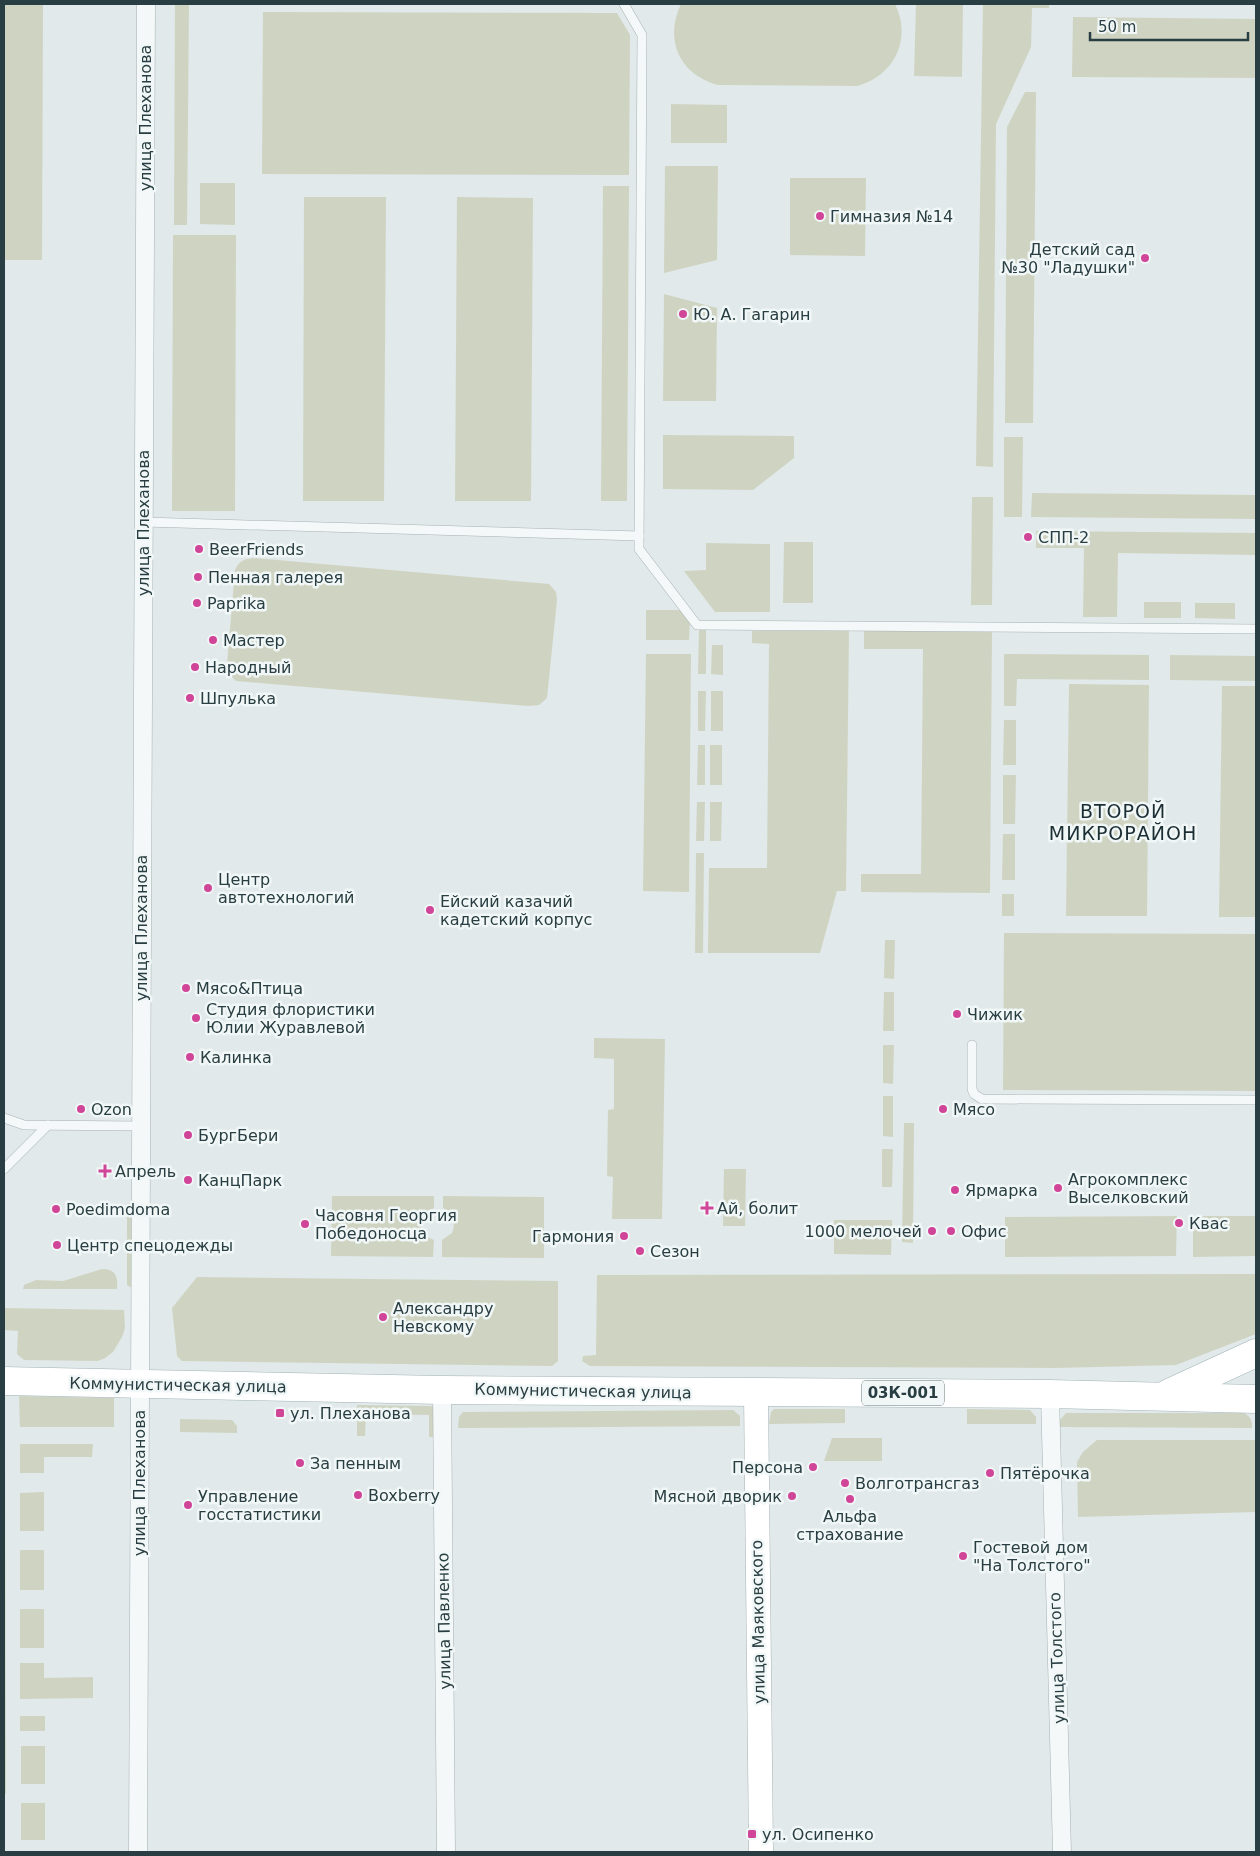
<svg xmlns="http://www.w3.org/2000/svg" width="1260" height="1856" viewBox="0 0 1260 1856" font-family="'DejaVu Sans',sans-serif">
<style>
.green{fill:#cfd4c2}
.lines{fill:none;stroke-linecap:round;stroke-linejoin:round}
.lane-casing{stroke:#a6b2b4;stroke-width:10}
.street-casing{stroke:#a6b2b4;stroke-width:19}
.secondary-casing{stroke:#a6b2b4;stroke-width:25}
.primary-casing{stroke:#a0b3b6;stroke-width:29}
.lane{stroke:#f4f8f8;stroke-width:9}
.street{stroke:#f4f8f8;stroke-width:18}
.secondary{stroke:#fff;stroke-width:24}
.primary{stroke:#fff;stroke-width:28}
.poi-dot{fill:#d14599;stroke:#f1f7f7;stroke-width:2}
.labels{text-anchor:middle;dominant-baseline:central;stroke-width:5;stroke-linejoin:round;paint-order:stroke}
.shield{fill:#f1f7f7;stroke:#657678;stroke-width:1}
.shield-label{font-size:15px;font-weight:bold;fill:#293e42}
.street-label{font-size:16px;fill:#293e42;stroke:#f1f7f7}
.poi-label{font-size:16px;fill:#293e42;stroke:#f1f7f7;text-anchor:start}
.quarter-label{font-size:19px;letter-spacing:1px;fill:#1b2e33;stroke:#f1f7f7}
</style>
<rect width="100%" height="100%" fill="#e1e9ea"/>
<g class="green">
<polygon points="4,4 43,4 42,260 4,260"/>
<polygon points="175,4 189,4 187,225 174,225"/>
<path d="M681 4H895C912 38 895 76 857 86L718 85C679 75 664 39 681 4Z"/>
<polygon points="916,4 963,4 962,77 914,76"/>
<polygon points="983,4 1049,4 1049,8 1032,8 1031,47 996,124 993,467 976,466"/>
<polygon points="263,12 617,13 630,35 629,175 262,174"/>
<polygon points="1073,17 1256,19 1256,78 1072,77"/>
<polygon points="1025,92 1036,92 1033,423 1005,423 1007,127"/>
<polygon points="671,104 727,105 727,143 671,143"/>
<polygon points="665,166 718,166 717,260 664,273"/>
<polygon points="790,178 866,178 865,256 790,255"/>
<polygon points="200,183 235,183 235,225 200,224"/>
<polygon points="603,186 629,186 627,501 601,501"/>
<polygon points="304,197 386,197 384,501 303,501"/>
<polygon points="457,197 533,198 531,501 455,501"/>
<polygon points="173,235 236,235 235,511 172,511"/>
<polygon points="664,294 717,308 716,401 663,401"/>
<polygon points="663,435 794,436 794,458 753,490 663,489"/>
<polygon points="1004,437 1023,437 1022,517 1004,517"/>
<polygon points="1032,493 1256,495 1256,519 1031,517"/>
<polygon points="972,497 993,497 992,605 971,605"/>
<polygon points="1036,531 1256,533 1256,555 1118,553 1117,617 1083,617 1084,548 1036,548"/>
<polygon points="784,542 813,542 813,603 783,603"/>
<polygon points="706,543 770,544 770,612 715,612 684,571 706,570"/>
<path d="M254 558 549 584 556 592 557 600 547 698 539 705 528 706 236 681 229 674 227 664 235 570C239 561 244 559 254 558Z"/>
<rect x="1144" y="602" width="37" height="16"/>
<polygon points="1195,603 1235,603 1235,619 1195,618"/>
<polygon points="646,610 681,610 690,621 689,640 646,640"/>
<polygon points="699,630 706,630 706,674 698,674"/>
<polygon points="864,630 992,631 990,893 861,892 861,874 921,874 923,649 864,649"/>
<polygon points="752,631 849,631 846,891 837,891 820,953 708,953 709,868 767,868 769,644 752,643"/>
<polygon points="712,645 723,645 723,675 711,674"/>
<polygon points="646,654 691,654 689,892 643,891"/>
<polygon points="1004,654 1149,655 1149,680 1017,679 1016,706 1004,706"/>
<polygon points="1170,655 1256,656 1256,681 1170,680"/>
<polygon points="1069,684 1149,685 1147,916 1066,916"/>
<polygon points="1222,686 1256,686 1256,917 1219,917"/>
<polygon points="698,691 706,691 705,731 698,731"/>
<rect x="711" y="691" width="12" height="40"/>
<polygon points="1004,720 1016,720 1016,765 1003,765"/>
<polygon points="698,745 705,745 705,785 697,785"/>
<rect x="710" y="745" width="12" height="40"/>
<polygon points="1003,775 1016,775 1015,824 1003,824"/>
<polygon points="697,802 705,802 704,841 696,841"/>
<polygon points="710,802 722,802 721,841 710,841"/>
<polygon points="1003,834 1015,834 1015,880 1002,880"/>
<polygon points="696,853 704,853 703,953 695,953"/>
<rect x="1002" y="894" width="12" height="22"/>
<polygon points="1004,933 1256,934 1256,1091 1003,1090"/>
<polygon points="885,940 895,940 894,979 884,978"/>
<polygon points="884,992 894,992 894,1031 883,1031"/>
<polygon points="594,1038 665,1039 662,1219 612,1219 613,1177 607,1176 608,1110 614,1109 614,1059 594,1058"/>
<polygon points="883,1045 894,1045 893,1084 883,1083"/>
<polygon points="883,1096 893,1096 893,1137 883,1136"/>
<polygon points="904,1123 914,1123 913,1243 902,1242"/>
<polygon points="882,1149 893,1149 892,1187 882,1187"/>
<polygon points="724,1169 746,1169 745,1226 723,1226"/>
<polygon points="332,1196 434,1196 434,1208 424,1213 420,1223 425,1236 434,1240 433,1257 331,1256"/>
<path d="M443 1196 544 1197V1258L442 1257V1240L452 1233C456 1223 453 1213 443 1208Z"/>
<polygon points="135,1199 135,1290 127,1285 127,1204"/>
<polygon points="1177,1216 1176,1256 1005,1257 1005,1217"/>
<polygon points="1193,1216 1256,1216 1256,1256 1193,1257"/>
<polygon points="834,1220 892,1220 891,1255 834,1254"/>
<path d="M102 1269C116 1269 118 1277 117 1289H23L24 1285 36 1280 63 1281Z"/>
<polygon points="1256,1274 1256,1334 1176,1365 1056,1368 590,1366 582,1361 583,1356 596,1355 597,1275"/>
<polygon points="197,1277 558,1281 558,1361 552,1366 182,1361 177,1356 172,1308"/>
<polygon points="4,1308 124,1310 125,1328 122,1337 113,1352 105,1358 98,1361 24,1360 17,1354 18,1331 4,1330"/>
<polygon points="19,1396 114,1398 114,1427 20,1427"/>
<polygon points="357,1405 432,1406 435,1408 436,1437 429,1437 429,1415 366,1414 365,1436 357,1436"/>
<polygon points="774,1409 845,1409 845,1423 769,1424 771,1412"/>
<polygon points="967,1409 1030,1410 1036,1417 1036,1424 967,1424"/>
<polygon points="733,1410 740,1416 740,1426 458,1428 459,1417 463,1412"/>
<path d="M1066 1413H1244C1251 1417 1252 1420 1252 1428L1060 1427V1420Z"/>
<polygon points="180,1419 232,1420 237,1426 237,1433 180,1432"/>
<polygon points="832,1438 882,1438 882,1461 824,1461"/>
<polygon points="1097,1440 1256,1440 1256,1512 1078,1517 1077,1462 1083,1452"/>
<polygon points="4,1444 5,1444 6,1768 6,1794 4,1794"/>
<polygon points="20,1444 93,1444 92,1457 44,1457 44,1473 20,1473"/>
<polygon points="44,1492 44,1531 20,1531 20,1493"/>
<rect x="20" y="1550" width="24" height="40"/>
<rect x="20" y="1609" width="24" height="39"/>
<polygon points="20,1663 44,1663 44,1678 93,1677 93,1698 20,1699"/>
<rect x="20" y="1716" width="25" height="15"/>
<rect x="21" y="1746" width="24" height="38"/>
<rect x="21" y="1803" width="24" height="37"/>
</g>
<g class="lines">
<g class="lane-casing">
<g id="lane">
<polyline points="624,4 642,35 639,549 697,625 1256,629"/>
<polyline points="144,522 639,536"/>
<polyline points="972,1045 972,1089 974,1094 982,1099 1256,1100"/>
<polyline points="4,1118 24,1125 140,1126"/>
<polyline points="4,1169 48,1125"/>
</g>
</g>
<g class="street-casing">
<g id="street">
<polyline points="442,1390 446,1852"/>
<polyline points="1050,1394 1062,1852"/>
<polyline points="138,1852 146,4"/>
</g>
</g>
<g class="secondary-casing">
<polyline id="secondary" points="756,1393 761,1852"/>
</g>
<g class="primary-casing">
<g id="primary">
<polyline points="4,1381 442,1390 1050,1394 1256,1399"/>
<polyline points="1167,1394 1256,1353"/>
</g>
</g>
<use href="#lane" class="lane"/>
<use href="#street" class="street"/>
<use href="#secondary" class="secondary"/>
<use href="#primary" class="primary"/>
</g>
<g class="poi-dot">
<circle cx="820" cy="216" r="5"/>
<circle cx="1145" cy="258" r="5"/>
<circle cx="683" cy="314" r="5"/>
<circle cx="1028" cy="537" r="5"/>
<circle cx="199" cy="549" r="5"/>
<circle cx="198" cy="577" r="5"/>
<circle cx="197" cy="603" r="5"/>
<circle cx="213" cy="640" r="5"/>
<circle cx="195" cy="667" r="5"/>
<circle cx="190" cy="698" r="5"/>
<circle cx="208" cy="888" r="5"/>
<circle cx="430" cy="910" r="5"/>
<circle cx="186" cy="988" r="5"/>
<circle cx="957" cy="1014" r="5"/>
<circle cx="196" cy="1018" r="5"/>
<circle cx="190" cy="1057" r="5"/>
<circle cx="81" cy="1109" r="5"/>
<circle cx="943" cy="1109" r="5"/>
<circle cx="188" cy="1135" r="5"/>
<path d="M102.5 1163.5h5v5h5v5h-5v5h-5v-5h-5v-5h5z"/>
<circle cx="188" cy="1180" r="5"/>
<circle cx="1058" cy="1188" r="5"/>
<circle cx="955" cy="1190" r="5"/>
<path d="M704.5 1200.5h5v5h5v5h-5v5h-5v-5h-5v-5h5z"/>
<circle cx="56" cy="1209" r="5"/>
<circle cx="1179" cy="1223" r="5"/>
<circle cx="305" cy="1224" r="5"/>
<circle cx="932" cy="1231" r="5"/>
<circle cx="951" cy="1231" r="5"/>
<circle cx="624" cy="1236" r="5"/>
<circle cx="57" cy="1245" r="5"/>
<circle cx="640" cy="1251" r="5"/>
<circle cx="383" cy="1317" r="5"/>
<rect x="275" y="1408" width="10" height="10" rx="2.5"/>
<circle cx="300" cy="1463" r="5"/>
<circle cx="813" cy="1467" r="5"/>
<circle cx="990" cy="1473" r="5"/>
<circle cx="845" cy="1483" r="5"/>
<circle cx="358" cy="1495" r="5"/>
<circle cx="792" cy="1496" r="5"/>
<circle cx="850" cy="1499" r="5"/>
<circle cx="188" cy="1505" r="5"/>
<circle cx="963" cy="1556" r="5"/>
<rect x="747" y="1829" width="10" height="10" rx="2.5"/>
</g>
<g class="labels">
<rect class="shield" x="862" y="1380.5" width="82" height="25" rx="4"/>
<g class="shield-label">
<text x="903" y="1393">03К-001</text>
</g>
<g class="street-label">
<text transform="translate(145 118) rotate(-90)">улица Плеханова</text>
<text transform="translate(143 523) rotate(-90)">улица Плеханова</text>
<text transform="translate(141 928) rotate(-90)">улица Плеханова</text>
<text transform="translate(178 1385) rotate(1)">Коммунистическая улица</text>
<text transform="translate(583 1391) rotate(1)">Коммунистическая улица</text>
<text transform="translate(139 1483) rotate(-90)">улица Плеханова</text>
<text transform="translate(444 1621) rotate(-91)">улица Павленко</text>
<text transform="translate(758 1622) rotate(-91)">улица Маяковского</text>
<text transform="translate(1057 1658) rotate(-92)">улица Толстого</text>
</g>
<g class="poi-label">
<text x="830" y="216">Гимназия №14</text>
<text x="1135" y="249" text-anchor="end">Детский сад<tspan x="1135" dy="18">№30 "Ладушки"</tspan></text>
<text x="693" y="314">Ю. А. Гагарин</text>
<text x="1038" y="537">СПП-2</text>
<text x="209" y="549">BeerFriends</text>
<text x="208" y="577">Пенная галерея</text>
<text x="207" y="603">Paprika</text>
<text x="223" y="640">Мастер</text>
<text x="205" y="667">Народный</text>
<text x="200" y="698">Шпулька</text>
<text x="218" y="879">Центр<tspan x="218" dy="18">автотехнологий</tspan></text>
<text x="440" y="901">Ейский казачий<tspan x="440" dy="18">кадетский корпус</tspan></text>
<text x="196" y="988">Мясо&amp;Птица</text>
<text x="206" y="1009">Студия флористики<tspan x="206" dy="18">Юлии Журавлевой</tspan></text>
<text x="967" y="1014">Чижик</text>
<text x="200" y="1057">Калинка</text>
<text x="91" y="1109">Ozon</text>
<text x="953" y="1109">Мясо</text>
<text x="198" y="1135">БургБери</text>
<text x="115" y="1171">Апрель</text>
<text x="1068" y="1179">Агрокомплекс<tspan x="1068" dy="18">Выселковский</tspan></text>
<text x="198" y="1180">КанцПарк</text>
<text x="965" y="1190">Ярмарка</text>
<text x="717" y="1208">Ай, болит</text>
<text x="66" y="1209">Poedimdoma</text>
<text x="315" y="1215">Часовня Георгия<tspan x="315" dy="18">Победоносца</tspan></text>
<text x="1189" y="1223">Квас</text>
<text x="922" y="1231" text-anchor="end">1000 мелочей</text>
<text x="961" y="1231">Офис</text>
<text x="614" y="1236" text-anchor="end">Гармония</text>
<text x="67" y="1245">Центр спецодежды</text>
<text x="650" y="1251">Сезон</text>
<text x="393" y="1308">Александру<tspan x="393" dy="18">Невскому</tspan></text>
<text x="290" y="1413">ул. Плеханова</text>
<text x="310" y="1463">За пенным</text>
<text x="803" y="1467" text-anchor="end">Персона</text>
<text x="1000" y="1473">Пятёрочка</text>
<text x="855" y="1483">Волготрансгаз</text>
<text x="368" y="1495">Boxberry</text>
<text x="198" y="1496">Управление<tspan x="198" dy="18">госстатистики</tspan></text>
<text x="782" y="1496" text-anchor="end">Мясной дворик</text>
<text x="850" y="1516" text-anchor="middle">Альфа<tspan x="850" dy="18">страхование</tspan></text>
<text x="973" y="1547">Гостевой дом<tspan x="973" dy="18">"На Толстого"</tspan></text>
<text x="762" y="1834">ул. Осипенко</text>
</g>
<g class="quarter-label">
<text x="1123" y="811">ВТОРОЙ<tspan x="1123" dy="22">МИКРОРАЙОН</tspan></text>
</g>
</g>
<rect width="1260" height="1856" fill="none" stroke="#293e42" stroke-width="10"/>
<path d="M1090 32v8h158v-8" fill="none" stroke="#293e42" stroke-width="2.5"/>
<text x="1098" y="32" font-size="15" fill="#293e42" stroke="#f1f7f7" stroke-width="4" paint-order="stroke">50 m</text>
</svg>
